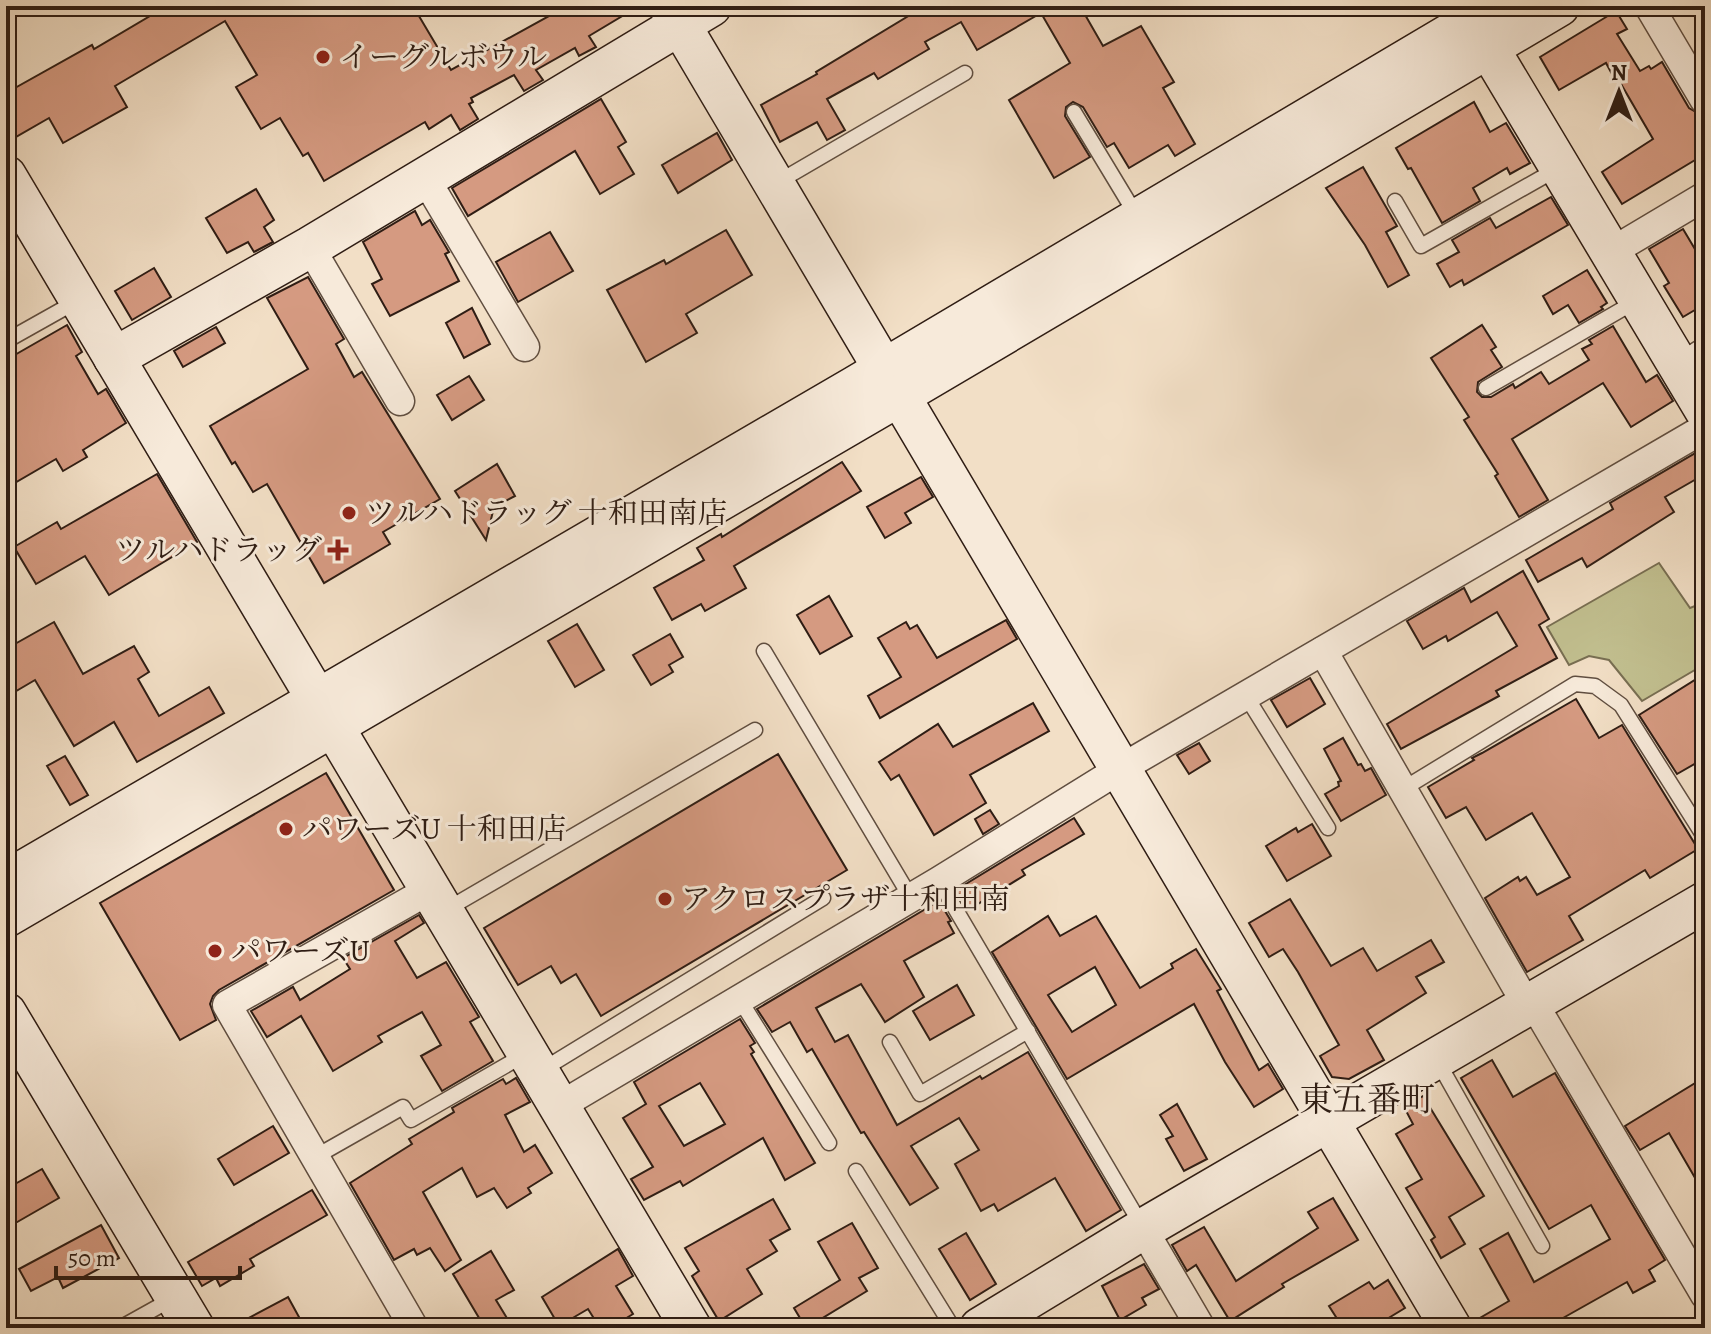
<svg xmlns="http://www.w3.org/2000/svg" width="1711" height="1334" viewBox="0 0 1711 1334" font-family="Alegreya,'Noto Serif JP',serif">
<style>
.green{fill:#c2c090;stroke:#786e52;stroke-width:2}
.building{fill:#d59a81;stroke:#2f1d14;stroke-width:2;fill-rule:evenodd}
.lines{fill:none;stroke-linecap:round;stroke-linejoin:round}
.lane-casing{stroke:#604e40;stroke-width:17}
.street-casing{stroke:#604e40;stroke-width:31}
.secondary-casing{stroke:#2f1d14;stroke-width:43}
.lane{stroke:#f7eada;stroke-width:14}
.street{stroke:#f7eada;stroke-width:28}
.secondary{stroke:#f7eada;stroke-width:40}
.poi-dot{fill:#8f2418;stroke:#f7eada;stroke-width:3}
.labels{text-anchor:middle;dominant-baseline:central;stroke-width:6;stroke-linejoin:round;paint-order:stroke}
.poi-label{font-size:30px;fill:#2f1d14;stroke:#f7eada;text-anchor:start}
.quarter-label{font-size:34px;fill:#2f1d14;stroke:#f7eada}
</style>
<rect width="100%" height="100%" fill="#f2dfc6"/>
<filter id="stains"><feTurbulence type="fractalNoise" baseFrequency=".0025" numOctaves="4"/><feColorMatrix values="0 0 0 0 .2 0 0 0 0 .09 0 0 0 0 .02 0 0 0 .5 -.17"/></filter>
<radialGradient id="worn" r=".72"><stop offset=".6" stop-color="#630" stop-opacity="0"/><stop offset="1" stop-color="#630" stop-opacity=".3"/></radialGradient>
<polygon class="green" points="1659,563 1690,608 1705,602 1705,664 1642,701 1609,660 1589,656 1569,665 1547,627"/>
<g class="building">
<polygon points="167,6 413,6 451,70 567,6 639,6 589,36 596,47 579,56 575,48 536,70 543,80 524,91 514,75 471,98 473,102 469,104 478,119 460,130 451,115 429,129 425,122 324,181 308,153 303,156 280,118 261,129 236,87 257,75 225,21 115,86 127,107 63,143 49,118 14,138 6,123 6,93 92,45 94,49"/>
<polygon points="925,6 1080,6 1103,46 1141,26 1174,82 1163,88 1195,144 1175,156 1168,145 1129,168 1114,143 1107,147 1083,107 1073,102 1066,107 1065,116 1090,157 1054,178 1009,100 1070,63 1041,13 977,50 961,22 925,42 929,49 878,79 874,73 827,99 845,130 827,140 817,122 780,142 761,105 817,74 816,72"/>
<polygon points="1616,11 1627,29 1617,34 1640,71 1649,66 1651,69 1662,62 1689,108 1701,115 1705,122 1705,154 1622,204 1602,172 1653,139 1614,72 1612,74 1606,63 1559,90 1540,57"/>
<polygon points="601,99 626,142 618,147 634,174 600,194 575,151 468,216 452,188"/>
<polygon points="1474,102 1490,132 1506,123 1530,163 1510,174 1507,168 1473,188 1480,201 1442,223 1411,168 1408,169 1396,148"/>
<polygon points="717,133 732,160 678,193 662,165"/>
<polygon points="1363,167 1397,226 1386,232 1409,275 1388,287 1365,245 1326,188"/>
<polygon points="256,189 274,220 264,227 273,242 254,252 248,242 227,253 206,218"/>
<polygon points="1551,197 1568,225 1464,285 1462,280 1450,287 1437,264 1459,252 1452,240 1490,218 1496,228"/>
<polygon points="415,211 422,225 430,220 449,252 445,254 459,281 390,316 372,284 382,279 363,242"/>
<polygon points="1683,229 1705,266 1705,304 1683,317 1664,286 1669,283 1649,249"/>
<polygon points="726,230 752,275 686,314 697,333 646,362 607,290 664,260 666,264"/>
<polygon points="550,232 573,271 518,302 496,262"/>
<polygon points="154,268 171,297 132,320 115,291"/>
<polygon points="1587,270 1607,303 1601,307 1603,309 1579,323 1568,305 1553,314 1543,296"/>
<polygon points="308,277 344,339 336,344 354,377 362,372 440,499 383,532 390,544 324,583 267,484 253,492 235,462 232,464 210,426 308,369 267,298"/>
<polygon points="472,308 490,344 464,358 446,323"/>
<polygon points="67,325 82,352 76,356 98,394 106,389 126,423 83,450 87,457 63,471 56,459 6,488 6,360"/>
<polygon points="1482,325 1496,347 1491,350 1502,367 1478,382 1477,392 1482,397 1491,397 1513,384 1515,388 1541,372 1549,384 1589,360 1582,349 1592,344 1589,340 1613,326 1646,382 1657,375 1673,401 1631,427 1603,383 1512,439 1548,500 1519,517 1495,476 1498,474 1464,420 1469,417 1431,358"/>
<polygon points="216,327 225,343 183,367 174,351"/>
<polygon points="469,376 484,400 452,420 437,395"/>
<polygon points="1699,451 1705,462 1705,474 1665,497 1674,512 1587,567 1582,558 1538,582 1526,560 1613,509 1610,503"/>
<polygon points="842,462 861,491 734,566 746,588 705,611 701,604 672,620 654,588 704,560 697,548 721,534 722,537"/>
<polygon points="497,464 515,496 494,507 486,540 455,491"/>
<polygon points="157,474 197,542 109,595 85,556 36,584 14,547 57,522 61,529"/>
<polygon points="921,477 933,497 905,513 911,523 885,538 867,507"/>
<polygon points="1523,571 1549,619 1539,625 1557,658 1496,691 1499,696 1401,749 1387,724 1517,646 1497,612 1448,641 1446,636 1423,649 1407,621 1464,588 1471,602"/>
<polygon points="829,596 852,636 820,654 797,615"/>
<polygon points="1006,620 1017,639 880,718 868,696 901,677 878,638 906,622 910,629 917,625 937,658"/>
<polygon points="54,622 83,674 134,646 149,672 138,679 159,716 209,687 224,713 137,762 114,722 74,746 35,680 6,697 6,649"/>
<polygon points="577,624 604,670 575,687 548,641"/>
<polygon points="670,634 683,657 669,665 673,672 651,685 633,655"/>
<polygon points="1705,676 1705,758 1677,774 1639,715 1698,678 1699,680"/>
<polygon points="1310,678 1325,704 1287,727 1271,700"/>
<polygon points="1576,699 1599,738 1622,725 1698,849 1650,878 1645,870 1569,916 1583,940 1527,972 1485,898 1518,877 1520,881 1526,877 1537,895 1570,877 1532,813 1486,840 1466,807 1446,818 1428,787 1474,760 1472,758 1482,753"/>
<polygon points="1033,703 1049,731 970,775 986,803 934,835 899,775 891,780 879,762 938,724 953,747"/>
<polygon points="1343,738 1358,765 1361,764 1365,771 1371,768 1386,795 1341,821 1325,794 1339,786 1338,782 1341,781 1324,749"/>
<polygon points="1199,743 1210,761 1189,774 1177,755"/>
<polygon points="778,754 847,870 601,1016 576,974 561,983 551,966 518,985 484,928"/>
<polygon points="65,756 88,795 70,805 47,766"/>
<polygon points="326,773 394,890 219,990 213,996 210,1004 216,1020 180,1040 100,903"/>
<polygon points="990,810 999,824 983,834 975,819"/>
<polygon points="1074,818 1084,834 1022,870 1025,875 968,910 956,890"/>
<polygon points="1312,824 1331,856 1287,881 1266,846 1296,828 1298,832"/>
<polygon points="1290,899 1331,966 1363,948 1377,971 1431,940 1444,962 1416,977 1426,993 1367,1030 1384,1060 1349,1079 1332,1077 1320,1056 1339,1045 1298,972 1283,949 1269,957 1249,923"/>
<polygon points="939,901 951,921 948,922 954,933 904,961 924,997 885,1022 861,984 816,1008 835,1042 848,1035 897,1125 980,1076 982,1079 1028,1052 1121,1210 1086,1231 1055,1178 998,1211 994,1204 981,1211 955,1164 979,1150 959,1118 911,1146 938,1188 910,1205 864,1132 861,1133 812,1049 807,1052 790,1022 772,1032 757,1009"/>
<polygon points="419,915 424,923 395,941 417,978 446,962 479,1017 470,1022 493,1061 442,1091 421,1056 441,1045 422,1012 378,1036 382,1042 333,1071 301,1016 267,1037 251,1011 293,987 300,1000 350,969 343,958"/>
<path d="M1048 916 1060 936 1096 916 1140 988 1173 968 1171 964 1196 949 1221 989 1217 991 1259 1070 1268 1064 1283 1089 1254 1107 1225 1062 1194 1004 1067 1079 992 952ZM1095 967 1116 1005 1072 1032 1048 995Z"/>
<polygon points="957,985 974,1015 930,1040 913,1011"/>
<path d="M740 1019 755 1043 750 1046 754 1052 751 1054 815 1163 785 1180 763 1138 683 1186 680 1181 644 1200 631 1179 653 1167 623 1118 646 1104 634 1082ZM700 1083 725 1124 684 1146 659 1106Z"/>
<polygon points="1492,1060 1513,1097 1555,1073 1665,1260 1649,1270 1655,1281 1633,1293 1627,1282 1563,1318 1569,1328 1474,1328 1473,1322 1509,1301 1480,1249 1508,1233 1534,1282 1610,1239 1591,1205 1549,1229 1461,1078"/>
<polygon points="1705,1077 1705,1195 1669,1133 1640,1150 1625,1126"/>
<polygon points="516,1078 530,1102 505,1115 524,1152 535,1145 552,1173 528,1188 531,1193 507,1208 494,1188 477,1197 462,1168 423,1192 461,1260 445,1271 430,1248 417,1255 414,1249 394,1260 350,1183 412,1144 409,1139 454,1112 452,1108 503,1079 506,1084"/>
<polygon points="1423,1096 1484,1196 1449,1217 1465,1244 1441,1258 1431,1240 1435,1237 1406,1188 1422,1179 1396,1134 1413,1124 1404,1107"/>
<polygon points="1177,1104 1207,1159 1184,1171 1166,1139 1173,1136 1160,1115"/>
<polygon points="273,1126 289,1153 234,1185 218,1159"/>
<polygon points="42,1169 59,1198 12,1225 6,1215 6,1189"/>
<polygon points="312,1190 327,1215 250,1259 254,1266 220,1286 216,1278 202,1286 188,1262"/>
<polygon points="1333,1198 1358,1240 1282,1284 1284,1287 1230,1321 1196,1265 1187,1271 1172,1245 1204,1227 1236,1281 1318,1228 1308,1212"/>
<polygon points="773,1199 790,1229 770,1240 777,1251 747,1269 762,1294 719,1321 692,1276 699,1271 685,1248"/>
<polygon points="852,1223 878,1268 859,1278 867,1291 806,1328 794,1308 840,1280 818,1242"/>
<polygon points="101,1225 119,1258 63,1288 58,1277 31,1291 19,1269"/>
<polygon points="966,1233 996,1284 970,1300 939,1249"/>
<polygon points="618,1249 633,1276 616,1286 633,1314 610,1328 600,1328 588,1309 559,1326 542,1297"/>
<polygon points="491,1251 514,1290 496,1300 513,1328 485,1328 453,1274"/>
<polygon points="1144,1264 1159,1289 1142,1298 1146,1305 1120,1320 1102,1286"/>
<polygon points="1388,1280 1405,1308 1372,1328 1343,1328 1329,1306 1369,1282 1374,1289"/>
<polygon points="288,1297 305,1328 230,1328"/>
</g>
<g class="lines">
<g class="lane-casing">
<g id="lane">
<polyline points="1074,112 1138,218"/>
<polyline points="778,182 965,73"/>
<polyline points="1395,201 1421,246 1557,169"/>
<polyline points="6,341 79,300"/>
<polyline points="1486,388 1638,300"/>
<polyline points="764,651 911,898"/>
<polyline points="1246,696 1328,828"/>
<polyline points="1403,789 1575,684 1595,686 1621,705 1705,838"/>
<polyline points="939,881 1142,1226"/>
<polyline points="444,911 755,730"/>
<polyline points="740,1000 829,1143"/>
<polyline points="890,1042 920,1094 1028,1031"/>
<polyline points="1438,1062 1542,1246"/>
<polyline points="542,1070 823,898"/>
<polyline points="315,1157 403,1107 411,1120 524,1055"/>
<polyline points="856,1171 953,1328"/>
<polyline points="120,1328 172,1299"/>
</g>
</g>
<g class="street-casing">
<g id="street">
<polyline points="1649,6 1704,99"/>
<polyline points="425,178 525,347"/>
<polyline points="310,247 400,401"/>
<polyline points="1611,252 1705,196"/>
<polyline points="1680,368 1705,352"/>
<polyline points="1323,651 1528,1007"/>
<polyline points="1534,1004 1705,1295"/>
<polyline points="558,1107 939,881 1120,769 1705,428"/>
<polyline points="1143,1229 1201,1328"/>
<polyline points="414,1328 227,1005 431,889"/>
</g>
</g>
<g class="secondary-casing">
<g id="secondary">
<polyline points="669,6 1451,1328"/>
<polyline points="1476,27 1705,410"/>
<polyline points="6,176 691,1328"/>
<polyline points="114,358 310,247 711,6"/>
<polyline points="6,881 854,387 1497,6"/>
<polyline points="6,917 899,396 1559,6"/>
<polyline points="6,1013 194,1328"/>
<polyline points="980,1328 1143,1229 1705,902"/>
</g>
</g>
<use href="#lane" class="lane"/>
<use href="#street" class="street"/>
<use href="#secondary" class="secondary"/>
</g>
<g class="poi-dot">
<circle cx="323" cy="57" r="8"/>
<circle cx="349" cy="513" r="8"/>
<path d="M334 538h8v8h8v8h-8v8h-8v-8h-8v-8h8z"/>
<circle cx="286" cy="829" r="8"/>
<circle cx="665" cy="899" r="8"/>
<circle cx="215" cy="951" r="8"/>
</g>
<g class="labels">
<g class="poi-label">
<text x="339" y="57">イーグルボウル</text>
<text x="365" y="513">ツルハドラッグ 十和田南店</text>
<text x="322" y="550" text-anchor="end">ツルハドラッグ</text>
<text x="302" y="829">パワーズU 十和田店</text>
<text x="681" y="899">アクロスプラザ十和田南</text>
<text x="231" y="951">パワーズU</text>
</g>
<g class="quarter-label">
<text x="1367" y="1099">東五番町</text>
</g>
</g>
<rect width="1711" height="1334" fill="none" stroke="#f2dfc6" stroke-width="32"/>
<rect x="8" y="8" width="1695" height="1318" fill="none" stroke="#2f1d14" stroke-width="4"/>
<rect x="16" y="16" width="1679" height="1302" fill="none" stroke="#2f1d14" stroke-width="2"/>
<g transform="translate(1619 92)" stroke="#f7eada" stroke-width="6" paint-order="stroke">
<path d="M0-6L14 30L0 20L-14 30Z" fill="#2f1d14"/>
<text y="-12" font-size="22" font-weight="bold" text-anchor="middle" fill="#2f1d14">N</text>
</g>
<path d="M56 1266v12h184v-12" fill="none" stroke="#2f1d14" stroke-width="4"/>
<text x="68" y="1266" font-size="24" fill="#2f1d14" stroke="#f7eada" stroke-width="6" paint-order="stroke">50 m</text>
<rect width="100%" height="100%" filter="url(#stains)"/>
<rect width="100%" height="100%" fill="url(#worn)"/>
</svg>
